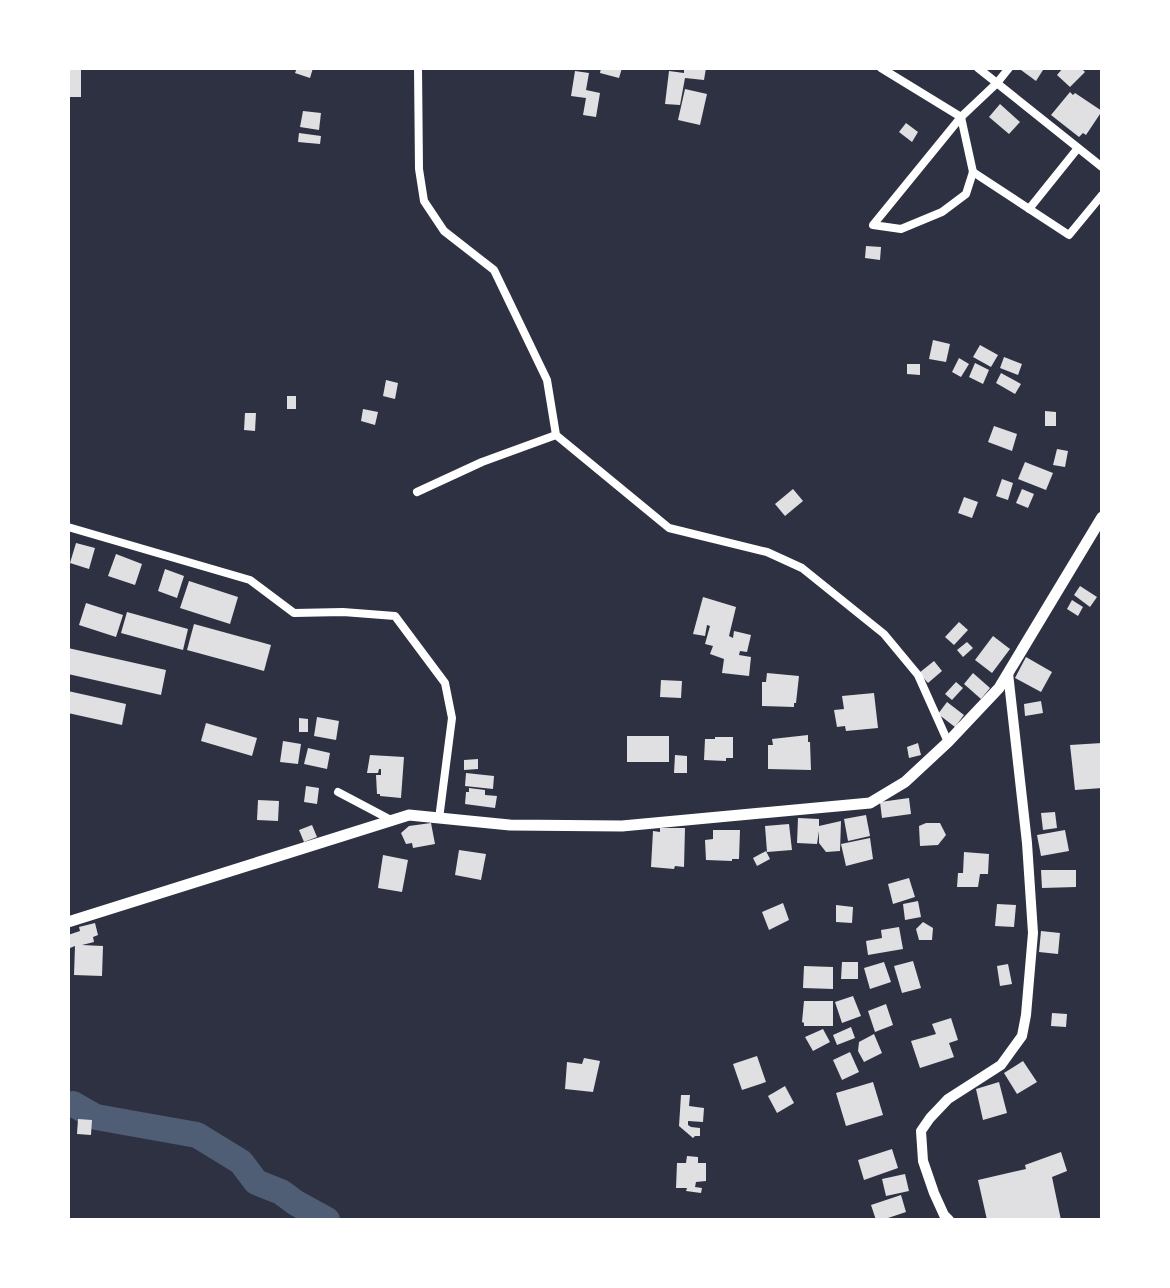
<svg xmlns="http://www.w3.org/2000/svg" width="1170" height="1288" viewBox="0 0 1170 1288" font-family="'Source Sans 3',sans-serif">
<style>
.lines{fill:none;stroke-linecap:round;stroke-linejoin:round}
.river{stroke:#4f5d75;stroke-width:26}
.building{fill:#e0e0e3}
.minor{stroke:#fff;stroke-width:8}
.tertiary{stroke:#fff;stroke-width:10}
.secondary{stroke:#fff;stroke-width:11}
</style>
<rect width="100%" height="100%" fill="#2d3142"/>
<g class="lines">
<polyline class="river" points="68,1105 73,1104 96,1117 197,1135 241,1162 256,1182 281,1192 296,1203 327,1220"/>
</g>
<g class="building">
<rect x="68" y="68" width="13" height="29"/>
<polygon points="297,68 313,68 310,78 295,73"/>
<polygon points="601,68 622,68 619,78 600,73"/>
<polygon points="684,68 706,68 704,80 685,78 680,105 665,104 669,71 684,73"/>
<polygon points="1022,68 1040,68 1043,70 1036,81 1021,70"/>
<polygon points="1063,68 1081,68 1085,72 1070,87 1057,75"/>
<polygon points="575,71 589,73 586,90 600,93 596,117 583,115 586,98 571,96"/>
<polygon points="685,89 707,94 700,125 678,120"/>
<polygon points="1070,92 1073,95 1075,93 1102,111 1086,135 1083,133 1079,137 1051,115"/>
<polygon points="1000,104 1020,122 1009,134 989,117"/>
<polygon points="303,111 321,113 319,130 300,127"/>
<polygon points="906,123 918,132 912,142 899,132"/>
<polygon points="299,133 321,136 320,144 298,142"/>
<polygon points="866,246 881,247 880,260 865,258"/>
<polygon points="933,340 950,344 946,362 929,359"/>
<polygon points="980,345 998,355 991,367 973,357"/>
<polygon points="1004,357 1022,364 1018,375 1000,368"/>
<polygon points="959,358 969,364 961,377 952,372"/>
<polygon points="975,363 989,370 983,384 969,377"/>
<polygon points="907,364 920,364 920,375 907,374"/>
<polygon points="1001,373 1021,384 1015,394 996,383"/>
<polygon points="386,380 398,383 395,399 383,396"/>
<rect x="287" y="396" width="9" height="13"/>
<polygon points="363,409 378,412 375,425 361,421"/>
<polygon points="1045,411 1056,412 1056,426 1045,426"/>
<polygon points="245,413 256,413 255,431 244,430"/>
<polygon points="994,426 1017,434 1012,451 988,442"/>
<polygon points="1057,449 1068,451 1065,467 1053,465"/>
<polygon points="1025,462 1053,473 1046,490 1018,479"/>
<polygon points="1002,479 1013,483 1008,500 996,496"/>
<polygon points="793,489 803,501 785,516 775,504"/>
<polygon points="1022,489 1034,494 1028,508 1016,503"/>
<polygon points="964,497 978,502 972,518 958,513"/>
<polygon points="76,543 95,548 89,569 70,563"/>
<polygon points="116,554 142,564 135,585 108,576"/>
<polygon points="165,569 184,576 177,598 158,591"/>
<polygon points="189,581 238,597 230,624 180,608"/>
<polygon points="1080,586 1097,597 1090,607 1074,595"/>
<polygon points="703,597 736,607 729,636 733,638 734,631 751,635 747,652 740,651 739,655 751,657 749,676 722,673 724,659 710,654 713,646 705,644 710,626 707,625 705,636 693,634"/>
<polygon points="1072,600 1083,607 1078,616 1067,609"/>
<polygon points="86,603 123,615 116,637 79,625"/>
<polygon points="127,612 188,629 183,650 121,633"/>
<polygon points="959,622 968,630 954,645 945,637"/>
<polygon points="194,624 271,645 264,671 187,650"/>
<polygon points="993,636 1010,649 992,673 975,660"/>
<polygon points="967,642 973,648 963,657 957,650"/>
<polygon points="68,648 166,670 161,695 68,674"/>
<polygon points="1026,657 1052,672 1041,692 1015,678"/>
<polygon points="934,661 942,671 928,683 919,673"/>
<polygon points="767,673 799,676 796,703 794,703 794,707 762,706 762,682 766,682"/>
<polygon points="973,673 990,688 981,699 964,684"/>
<polygon points="661,680 682,681 681,698 660,697"/>
<polygon points="956,682 963,688 952,700 945,694"/>
<polygon points="68,691 126,704 122,725 68,713"/>
<polygon points="874,693 878,728 846,731 845,726 837,727 834,710 844,709 842,696"/>
<polygon points="1041,701 1043,713 1025,716 1024,704"/>
<polygon points="947,702 964,715 955,727 938,714"/>
<polygon points="317,717 339,721 336,740 314,736"/>
<polygon points="299,718 308,719 308,732 299,732"/>
<polygon points="206,723 257,738 252,756 201,741"/>
<polygon points="808,735 808,742 810,742 811,770 768,769 768,745 773,745 772,739"/>
<rect x="627" y="736" width="42" height="26"/>
<polygon points="715,737 733,737 733,758 726,758 726,761 704,760 705,739 715,739"/>
<polygon points="283,741 301,744 298,764 280,762"/>
<polygon points="918,743 921,755 909,758 907,747"/>
<polygon points="1102,743 1102,788 1075,790 1070,745"/>
<polygon points="308,748 330,753 327,769 304,764"/>
<polygon points="370,755 404,757 401,798 380,796 380,794 377,794 376,775 381,775 381,769 379,769 378,773 367,773"/>
<polygon points="675,755 687,756 687,773 674,773"/>
<polygon points="478,759 478,769 464,770 464,760"/>
<polygon points="466,773 494,776 493,789 465,786"/>
<polygon points="306,786 319,788 317,804 304,802"/>
<polygon points="469,788 485,790 485,795 497,796 495,808 465,804 466,792 469,792"/>
<polygon points="909,798 911,814 882,818 880,802"/>
<polygon points="258,800 279,801 278,821 257,820"/>
<polygon points="1055,812 1057,828 1043,830 1041,813"/>
<polygon points="866,815 870,836 848,841 844,819"/>
<polygon points="798,818 819,819 819,826 841,821 840,851 826,852 819,843 819,831 817,844 797,843"/>
<polygon points="431,823 435,844 413,848 412,843 406,844 401,833 409,826"/>
<polygon points="926,823 940,823 946,835 938,845 920,846 919,826"/>
<polygon points="789,824 792,850 767,852 765,826"/>
<polygon points="312,825 317,837 304,842 299,830"/>
<polygon points="660,828 685,828 684,867 675,866 674,869 651,867 653,831 660,832"/>
<polygon points="713,830 740,830 739,859 732,859 732,861 706,860 705,840 713,839"/>
<polygon points="1065,830 1069,851 1041,856 1037,835"/>
<polygon points="870,838 873,859 846,866 841,844"/>
<polygon points="459,850 486,854 481,880 455,875"/>
<polygon points="766,851 770,859 757,866 753,858"/>
<polygon points="964,852 989,854 988,874 980,874 978,887 957,887 958,873 963,873"/>
<polygon points="383,855 408,860 402,892 378,888"/>
<polygon points="1041,870 1076,870 1076,887 1042,888"/>
<polygon points="909,878 915,897 893,904 888,884"/>
<polygon points="918,901 921,917 905,920 903,904"/>
<polygon points="783,903 789,920 769,930 762,912"/>
<polygon points="997,904 1016,905 1014,927 995,926"/>
<polygon points="836,905 853,907 852,923 836,922"/>
<polygon points="923,922 933,928 932,940 919,940 916,929"/>
<polygon points="95,923 98,935 93,937 94,942 82,945 103,946 102,976 74,975 75,946 70,948 68,935 80,931 79,927"/>
<polygon points="899,927 903,949 868,955 866,941 882,938 881,930"/>
<polygon points="1041,931 1060,933 1058,954 1039,952"/>
<polygon points="913,961 921,988 902,993 894,966"/>
<polygon points="842,962 858,962 858,979 841,979"/>
<polygon points="884,962 891,982 870,989 864,968"/>
<polygon points="1008,964 1012,984 1000,986 997,966"/>
<polygon points="804,966 833,967 833,989 803,988"/>
<polygon points="853,996 861,1016 842,1023 835,1002"/>
<polygon points="804,1001 833,1001 833,1026 804,1026 804,1023 802,1022"/>
<polygon points="886,1004 893,1025 875,1032 868,1011"/>
<polygon points="1052,1013 1067,1014 1066,1027 1051,1026"/>
<polygon points="951,1018 958,1040 949,1043 954,1057 920,1068 911,1041 936,1034 932,1024"/>
<polygon points="851,1027 855,1038 837,1045 833,1035"/>
<polygon points="823,1029 830,1042 813,1051 805,1037"/>
<polygon points="874,1034 882,1053 864,1062 858,1051 859,1042"/>
<polygon points="850,1052 859,1072 842,1080 833,1060"/>
<polygon points="757,1056 766,1082 742,1090 733,1064"/>
<polygon points="584,1058 600,1061 593,1092 565,1089 567,1062 582,1064"/>
<polygon points="1023,1061 1037,1082 1017,1094 1004,1073"/>
<polygon points="873,1082 883,1115 846,1126 836,1093"/>
<polygon points="999,1082 1007,1113 983,1120 976,1089"/>
<polygon points="785,1086 794,1103 777,1113 768,1096"/>
<polygon points="681,1095 690,1095 689,1106 704,1108 703,1122 688,1121 688,1125 691,1127 700,1128 700,1136 695,1136 693,1138 679,1126"/>
<polygon points="78,1119 92,1120 91,1135 77,1134"/>
<polygon points="892,1149 898,1168 864,1180 858,1160"/>
<polygon points="1061,1152 1067,1171 1052,1177 1061,1220 987,1220 978,1180 1026,1169 1025,1165"/>
<polygon points="687,1156 698,1157 698,1163 706,1163 706,1181 696,1182 695,1187 702,1188 701,1193 686,1191 687,1188 676,1188 677,1163 686,1163"/>
<polygon points="905,1174 909,1191 886,1196 882,1179"/>
<polygon points="901,1195 906,1212 882,1220 876,1220 871,1205"/>
</g>
<g class="lines">
<g class="minor">
<polyline points="418,68 419,169 424,201 444,231 494,270 547,380 556,435 669,528 767,552 802,568 884,634 918,675 948,742"/>
<polyline points="881,68 961,117 997,83 1009,68"/>
<polyline points="978,68 1102,167"/>
<polygon points="961,117 973,172 966,194 942,212 901,229 873,225"/>
<polyline points="973,172 1069,235 1102,195"/>
<polyline points="1029,209 1078,148"/>
<polyline points="417,492 482,462 556,435"/>
<polyline points="68,527 250,580 294,613 343,612 395,616 445,683 452,718 439,819"/>
<polyline points="338,792 391,820"/>
</g>
<polyline class="tertiary" points="949,1220 944,1215 934,1193 923,1161 921,1131 930,1118 948,1099 1001,1065 1022,1036 1026,1015 1033,933 1027,843 1008,673"/>
<polyline class="secondary" points="68,922 409,815 510,825 622,826 870,803 905,782 948,742 999,688 1102,517"/>
</g>
<rect width="1170" height="1288" fill="none" stroke="#ffffff" stroke-width="140"/>
</svg>
